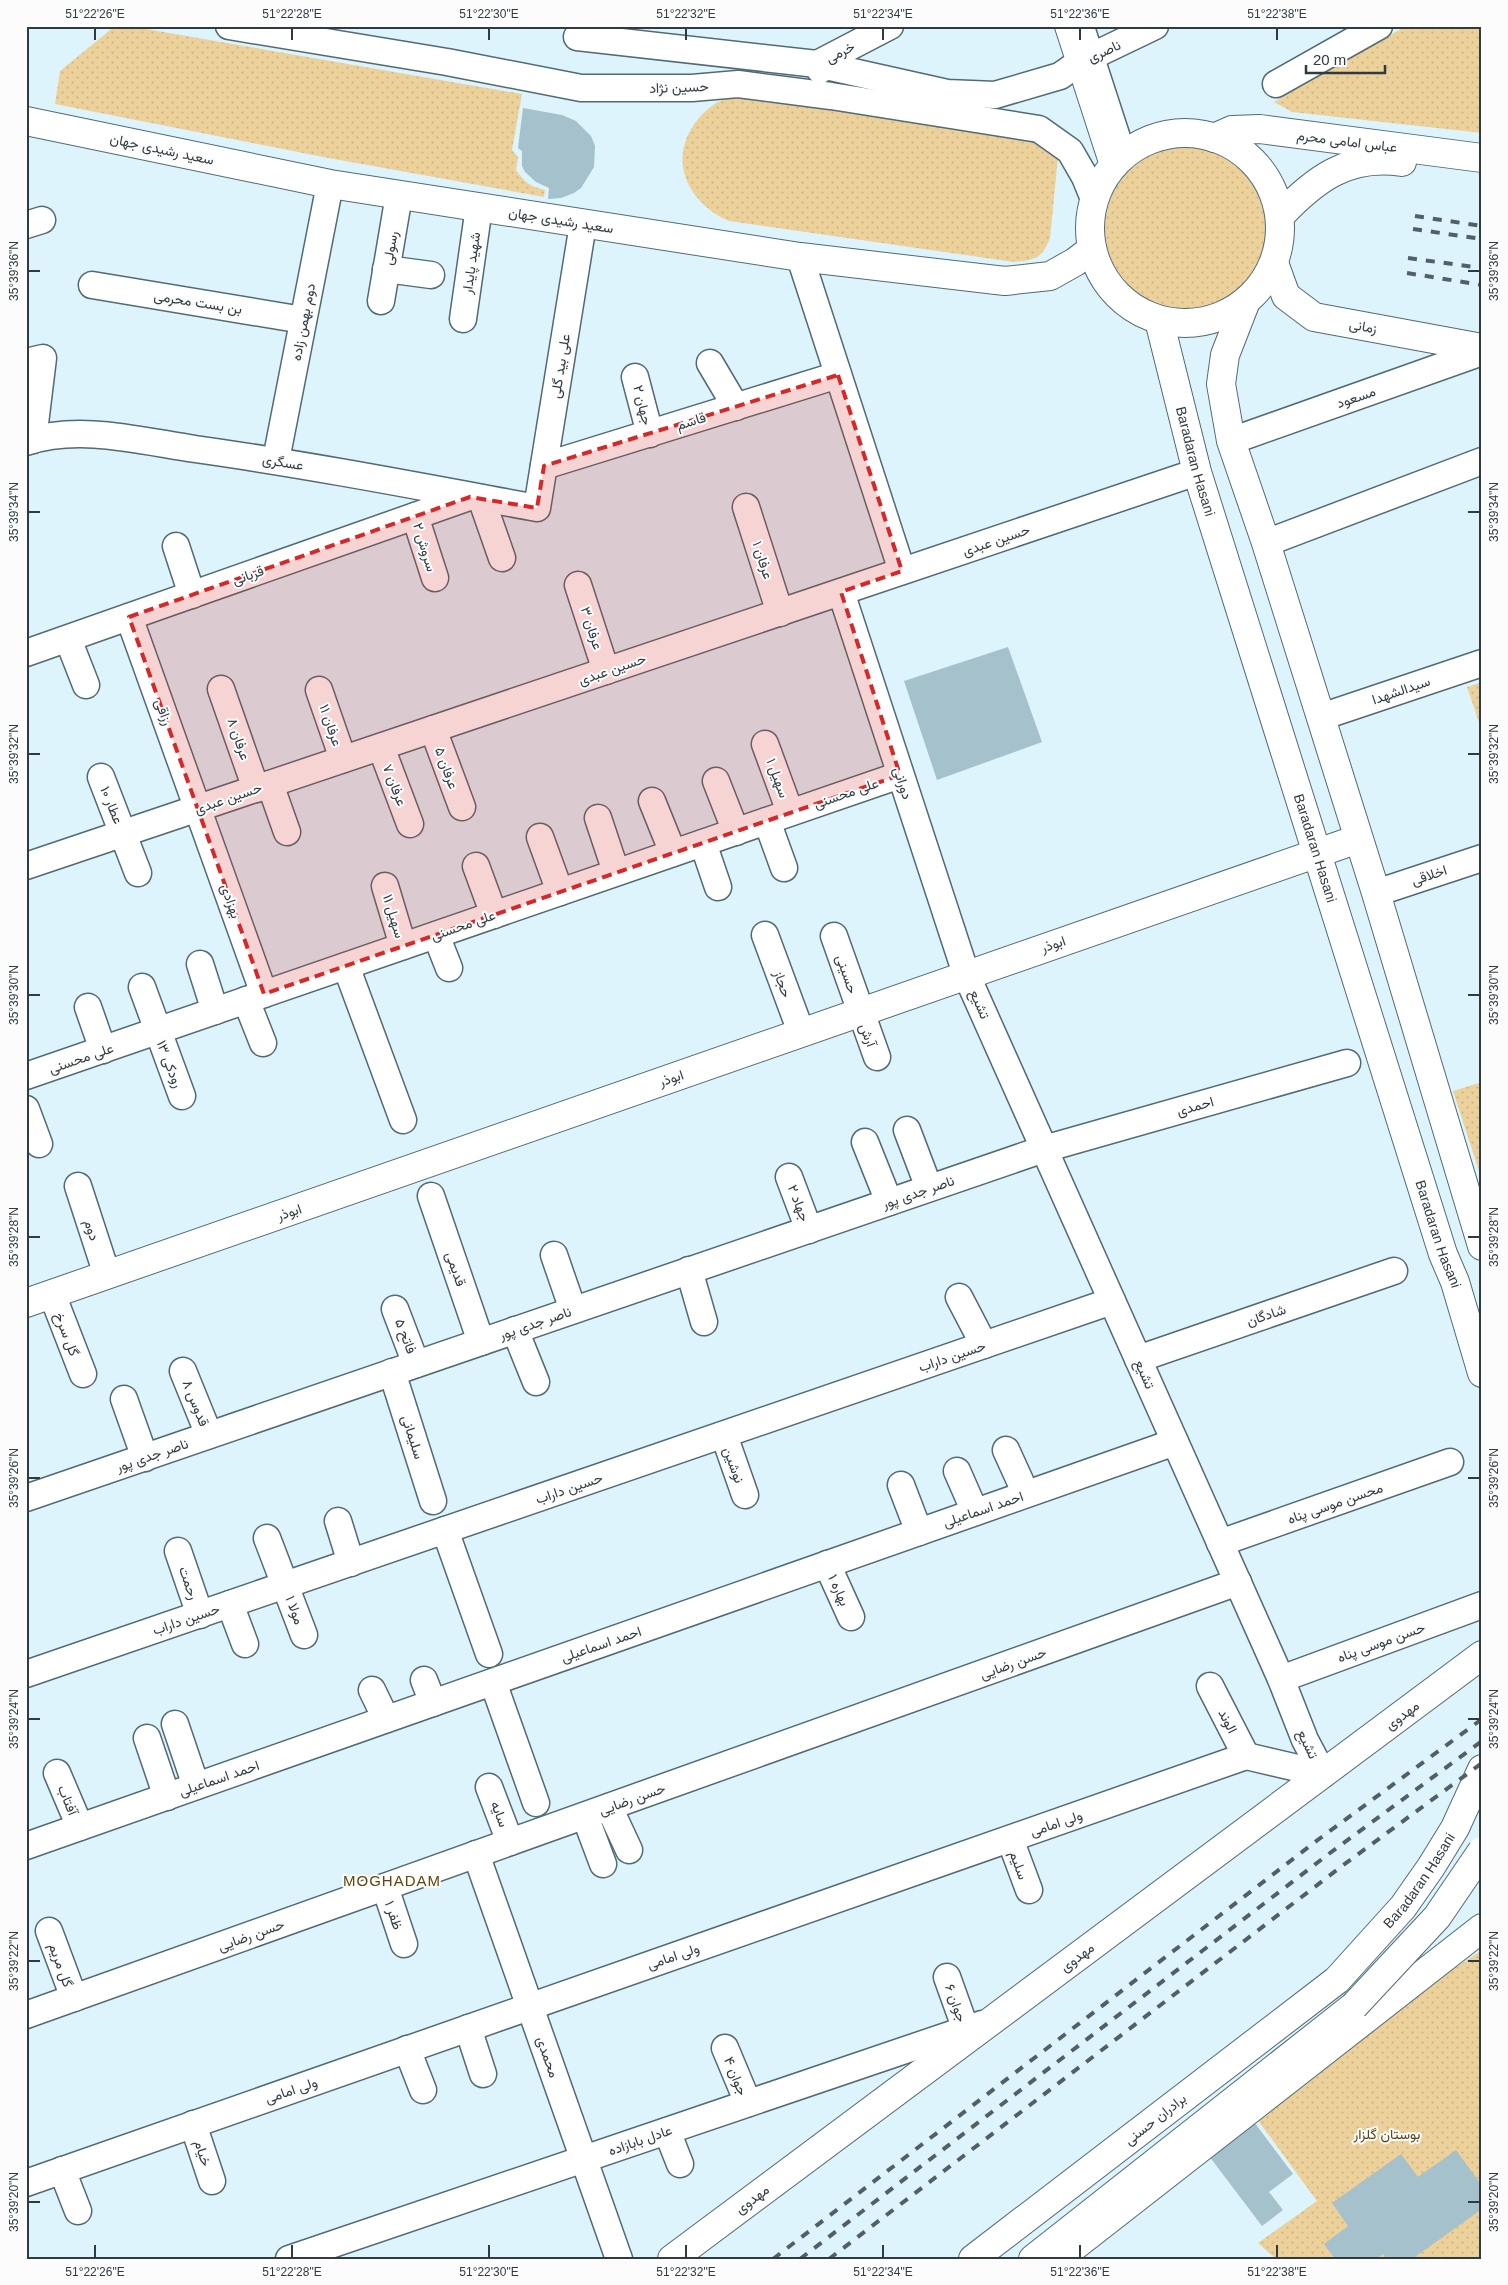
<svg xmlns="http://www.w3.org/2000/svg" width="1508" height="2285" viewBox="0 0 1508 2285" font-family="Helvetica,Vazirmatn,sans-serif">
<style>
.grass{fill:url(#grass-dots)}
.building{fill:#a5c1cb}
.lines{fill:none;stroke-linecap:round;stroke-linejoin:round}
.service-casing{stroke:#516a73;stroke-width:15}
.minor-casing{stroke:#516a73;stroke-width:29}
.tertiary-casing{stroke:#516a73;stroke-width:30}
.secondary-casing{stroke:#516a73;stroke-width:30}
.service{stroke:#fff;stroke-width:12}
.minor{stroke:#fff;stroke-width:26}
.tertiary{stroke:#fff;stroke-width:28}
.secondary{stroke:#fff;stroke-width:28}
.rail{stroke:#525f65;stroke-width:4;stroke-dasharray:9 9;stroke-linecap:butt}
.secondary-bridge-casing{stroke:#516a73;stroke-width:30;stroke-linecap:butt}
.secondary-bridge{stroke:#fff;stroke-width:28}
.marked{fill:#d62828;fill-opacity:0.2;stroke:#d62828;stroke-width:4;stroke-dasharray:10 6;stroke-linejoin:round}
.ticks{fill:none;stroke:#303b40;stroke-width:2}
.labels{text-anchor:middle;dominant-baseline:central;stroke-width:4;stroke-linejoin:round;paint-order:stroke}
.street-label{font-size:14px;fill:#303b40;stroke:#fcfcfc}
.park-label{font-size:14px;fill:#594312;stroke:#fcfcfc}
.neighbourhood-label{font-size:15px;letter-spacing:1px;fill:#61470b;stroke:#fcfcfc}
.neatline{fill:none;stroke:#303b40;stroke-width:2}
.ticks-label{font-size:12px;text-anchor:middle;fill:#303b40}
</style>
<defs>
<pattern id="grass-dots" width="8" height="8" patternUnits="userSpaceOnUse" patternTransform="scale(1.25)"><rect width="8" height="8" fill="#edd19a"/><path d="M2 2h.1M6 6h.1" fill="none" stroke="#ccb486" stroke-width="1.8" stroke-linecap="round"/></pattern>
</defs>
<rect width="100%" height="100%" fill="#ddf4fc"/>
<g class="grass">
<path d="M115 26H129L522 94 512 150 518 157 516 170C525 183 530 186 545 190L544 197 323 157 55 104 60 71Z"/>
<polygon points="1406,26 1482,26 1482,133 1292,112 1274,102"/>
<path d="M747 97 1035 137 1058 157 1050 238C1042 259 1035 260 1014 262L729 221C686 202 666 157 699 118 705 111 714 103 723 100 730 98 739 98 747 97Z"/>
<circle cx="1186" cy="228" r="81"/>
<polygon points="1482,682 1482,731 1467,687"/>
<polygon points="1482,1082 1482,1180 1453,1091"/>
<polygon points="1482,1950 1482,2259 1276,2259 1258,2243 1317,2201 1254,2115 1380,2018"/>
</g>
<g class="building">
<polygon points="523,108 562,115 576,121 591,136 595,146 594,167 581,188 574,193 561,198 548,199 549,188 536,182 525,172 522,166 522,151 518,148"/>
<polygon points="1008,647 1042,742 937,780 904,681"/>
<polygon points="1251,2118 1293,2174 1269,2192 1283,2210 1262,2226 1206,2152"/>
<polygon points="1456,2150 1482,2186 1482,2209 1412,2259 1386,2259 1383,2254 1376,2259 1335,2259 1324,2244 1348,2226 1332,2203 1401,2154 1418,2177"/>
</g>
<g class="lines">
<g class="service-casing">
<polyline id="service" points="1088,26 1129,152"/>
</g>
<g class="minor-casing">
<g id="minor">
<polyline points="229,26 447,62 581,88 692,88 738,84 831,96 1039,129 1070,151 1085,177 1094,199"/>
<polyline points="577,37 817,64 947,93 995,95 1060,76 1080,62 1155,26"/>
<polyline points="820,70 817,64 890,26"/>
<polyline points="1276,84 1379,26"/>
<polyline points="26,225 42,220"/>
<polyline points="800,257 902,571"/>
<polyline points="386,269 431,275"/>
<polyline points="92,285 303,320"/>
<polyline points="381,301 399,195"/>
<polyline points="463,319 479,207"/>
<polyline points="26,362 43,358 33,440"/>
<polyline points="710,363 736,407"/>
<polyline points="635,377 650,434"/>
<polyline points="1231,441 1482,352"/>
<path d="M26 442C79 424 141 441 195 449 309 465 423 487 537 508L583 224"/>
<polyline points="276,460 330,184"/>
<polyline points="544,466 838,375"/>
<polyline points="481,498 502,558"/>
<polyline points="746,507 780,613"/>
<polyline points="415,516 435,578"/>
<polyline points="1266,543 1482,461"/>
<polyline points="176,546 192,595"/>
<polyline points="578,585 606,671"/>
<polyline points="841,592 966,974 1281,1679 1305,1740 1323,1774"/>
<polyline points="129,617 264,994"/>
<polyline points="68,639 86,685"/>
<polyline points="26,653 469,497"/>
<polyline points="221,689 256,789"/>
<polyline points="319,690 343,759"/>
<polyline points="1321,717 1482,663"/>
<polyline points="433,729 462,807"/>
<polyline points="765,744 790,812"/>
<polyline points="381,747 410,824"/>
<polyline points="101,777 138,873"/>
<polyline points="716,781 736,832"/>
<polyline points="270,784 287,832"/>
<polyline points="652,801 673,853"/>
<polyline points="598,818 616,872"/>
<polyline points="767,821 784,868"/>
<polyline points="540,837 560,892"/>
<polyline points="703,843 718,887"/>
<polyline points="26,866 1197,472"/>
<polyline points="476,866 494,915"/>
<polyline points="385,886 403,946"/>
<polyline points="1376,893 1482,858"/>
<polyline points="436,935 449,968"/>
<polyline points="765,935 801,1032"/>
<polyline points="834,936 877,1057"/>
<polyline points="200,964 215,1011"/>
<polyline points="346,966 403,1120"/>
<polyline points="142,987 182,1096"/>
<polyline points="246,1000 263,1043"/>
<polyline points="88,1007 103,1050"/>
<polyline points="26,1076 900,775"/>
<polyline points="26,1109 39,1144"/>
<polyline points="907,1130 929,1188"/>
<polyline points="865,1142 889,1202"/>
<polyline points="789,1177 809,1230"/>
<polyline points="78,1186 107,1275"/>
<polyline points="431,1196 481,1342"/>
<polyline points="554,1255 573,1310"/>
<polyline points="689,1270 704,1322"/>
<polyline points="52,1294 83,1374"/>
<polyline points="959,1297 984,1345"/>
<polyline points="395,1309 416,1364"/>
<polyline points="515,1330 536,1382"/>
<polyline points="1138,1359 1394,1271"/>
<polyline points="183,1371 209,1435"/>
<polyline points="392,1372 433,1501"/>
<polyline points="124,1399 145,1458"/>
<polyline points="724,1435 745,1495"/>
<polyline points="1006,1450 1026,1494"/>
<polyline points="957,1471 975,1512"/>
<polyline points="901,1485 919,1532"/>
<polyline points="26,1498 1044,1149 1347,1063"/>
<polyline points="338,1521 351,1563"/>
<polyline points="445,1530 489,1654"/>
<polyline points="267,1538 304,1635"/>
<polyline points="1220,1543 1450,1462"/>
<polyline points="178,1551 200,1615"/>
<polyline points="827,1564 851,1617"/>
<polyline points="230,1604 245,1644"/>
<polyline points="26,1674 1112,1301"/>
<polyline points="1281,1679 1482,1605"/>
<polyline points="424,1680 433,1703"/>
<polyline points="493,1682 536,1803"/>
<polyline points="1210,1686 1246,1756"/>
<polyline points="372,1690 386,1719"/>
<polyline points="175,1724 196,1786"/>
<polyline points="147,1738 167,1797"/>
<polyline points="57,1773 80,1827"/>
<polyline points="489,1787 510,1842"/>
<polyline points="609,1807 629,1850"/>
<polyline points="585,1816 603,1864"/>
<polyline points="1010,1839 1029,1890"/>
<polyline points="26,1846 1175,1442"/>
<polyline points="476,1854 619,2259"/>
<polyline points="385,1887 404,1944"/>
<polyline points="49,1931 74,1998"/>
<polyline points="947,1977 966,2030"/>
<polyline points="26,2015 1238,1582"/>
<polyline points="468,2028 483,2074"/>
<polyline points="725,2048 748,2103"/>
<polyline points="407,2049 423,2090"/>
<polyline points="193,2124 212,2181"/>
<polyline points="667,2131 680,2164"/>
<polyline points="62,2170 78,2211"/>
<polyline points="26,2183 1246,1756 1323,1774"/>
<polyline points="289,2259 982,2024"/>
</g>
</g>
<g class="tertiary-casing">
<g id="tertiary">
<polyline points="26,121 330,184 800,257 1005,281 1050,276 1075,262 1092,249"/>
<polyline points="1214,138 1232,130 1260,129 1482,158"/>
<path d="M1280 216C1315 179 1348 154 1402 162"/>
<polyline points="1274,263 1286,296 1314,317 1482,348"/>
<polyline points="672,2259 1482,1655"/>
<polyline points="1058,2259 1482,1928"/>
</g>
</g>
<g class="secondary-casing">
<g id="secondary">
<polyline points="1069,26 1114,165"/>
<circle cx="1185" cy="228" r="95"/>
<polyline points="1246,301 1225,355 1221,384 1231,441 1266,543 1376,893 1482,1246"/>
<path id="s1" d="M1159 320 1197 472 1443 1254 1455 1282 1482 1373"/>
<polyline points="26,1303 1358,839"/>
<path id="s2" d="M973 2259 1337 1980 1403 1907 1431 1867 1455 1828 1482 1769"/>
<polyline points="1033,2259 1354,2006"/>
</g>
</g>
<use href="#service" class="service"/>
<use href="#minor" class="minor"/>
<use href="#tertiary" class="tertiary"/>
<use href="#secondary" class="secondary"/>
<g class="rail">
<polyline points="1415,216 1482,226"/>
<polyline points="1413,229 1482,239"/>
<polyline points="1408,258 1482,268"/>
<polyline points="1407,273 1482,285"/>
<polyline points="773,2259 1319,1839 1482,1719"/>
<polyline points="800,2259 1330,1853 1482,1741"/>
<polyline points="829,2259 1342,1866 1482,1763"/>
</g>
<g class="secondary-bridge-casing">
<polyline id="secondary-bridge" points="1354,2006 1437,1917 1482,1851"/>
</g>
<use href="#secondary-bridge" class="secondary-bridge"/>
</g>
<path class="marked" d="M838 375 902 571 841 592 900 775 264 994 129 617 470 497 537 508 544 466Z"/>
<path class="ticks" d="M95 28V40M292 28V40M489 28V40M686 28V40M883 28V40M1080 28V40M1277 28V40M28 271H40M1468 271H1480M28 512H40M1468 512H1480M28 754H40M1468 754H1480M28 995H40M1468 995H1480M28 1237H40M1468 1237H1480M28 1478H40M1468 1478H1480M28 1719H40M1468 1719H1480M28 1961H40M1468 1961H1480M28 2202H40M1468 2202H1480M95 2245V2258M292 2245V2258M489 2245V2258M686 2245V2258M883 2245V2258M1080 2245V2258M1277 2245V2258"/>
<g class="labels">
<g class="street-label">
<text transform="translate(1104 51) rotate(-25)">ناصری</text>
<text transform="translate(840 52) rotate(-27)">خرمی</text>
<text transform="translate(679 87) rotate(-2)">حسین نژاد</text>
<text transform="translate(1347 141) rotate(7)">عباس امامی محرم</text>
<text transform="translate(162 149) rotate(12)">سعید رشیدی جهان</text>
<text transform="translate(561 220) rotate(9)">سعید رشیدی جهان</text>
<text transform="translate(390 248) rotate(-80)">رسولی</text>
<text transform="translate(471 263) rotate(-82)">شهید پایدار</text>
<text transform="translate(198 302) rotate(9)">بن بست محرمی</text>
<text transform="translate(303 322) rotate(-79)">دوم بهمن زاده</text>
<text transform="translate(1363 326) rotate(10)">زمانی</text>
<text transform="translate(560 366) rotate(-81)">علی بید گلی</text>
<text transform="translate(1356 397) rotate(-19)">مسعود</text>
<text transform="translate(643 405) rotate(76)">جهان ۲</text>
<text transform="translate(691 421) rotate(-17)">قاسم</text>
<text stroke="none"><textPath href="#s1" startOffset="146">Baradaran Hasani</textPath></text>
<text transform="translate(283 462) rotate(9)">عسگری</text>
<text transform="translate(996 540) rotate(-19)">حسین عبدی</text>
<text transform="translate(425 547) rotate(73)">سروش ۲</text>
<text transform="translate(763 560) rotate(72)">عرفان ۱</text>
<text transform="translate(248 575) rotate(-19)">قربانی</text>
<text transform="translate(592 628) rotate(72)">عرفان ۳</text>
<text transform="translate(612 669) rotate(-19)">حسین عبدی</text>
<text transform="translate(1401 690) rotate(-19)">سیدالشهدا</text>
<text transform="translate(164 712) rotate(70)">رزاقی</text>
<text transform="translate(331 725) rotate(71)">عرفان ۱۱</text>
<text transform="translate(239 739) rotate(71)">عرفان ۸</text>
<text transform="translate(447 768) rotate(70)">عرفان ۵</text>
<text transform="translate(778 778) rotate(70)">سهیل ۱</text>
<text transform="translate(903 783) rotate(72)">دورانی</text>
<text transform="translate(395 785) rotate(69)">عرفان ۷</text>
<text transform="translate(846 793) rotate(-19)">علی محسنی</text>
<text transform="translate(228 798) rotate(-19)">حسین عبدی</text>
<text transform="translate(112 805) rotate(68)">عطار ۱۰</text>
<text stroke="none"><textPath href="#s1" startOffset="551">Baradaran Hasani</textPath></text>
<text transform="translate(1429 875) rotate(-18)">اخلاقی</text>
<text transform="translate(231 901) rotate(71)">بهزادی</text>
<text transform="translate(394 916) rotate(73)">سهیل ۱۱</text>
<text transform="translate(463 925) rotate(-19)">علی محسنی</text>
<text transform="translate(1053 944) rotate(-19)">ابوذر</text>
<text transform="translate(847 974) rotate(71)">حسینی</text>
<text transform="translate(783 984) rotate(70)">حجاز</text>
<text transform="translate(980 1004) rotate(66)">تشیع</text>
<text transform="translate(868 1035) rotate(69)">آرش</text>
<text transform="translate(81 1058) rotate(-19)">علی محسنی</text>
<text transform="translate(170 1064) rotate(69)">رودکی ۱۳</text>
<text transform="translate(671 1078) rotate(-19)">ابوذر</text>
<text transform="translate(1195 1106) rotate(-16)">احمدی</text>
<text transform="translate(918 1192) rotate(-19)">ناصر جدی پور</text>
<text transform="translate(799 1203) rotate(69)">جهاد ۲</text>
<text transform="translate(289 1212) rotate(-19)">ابوذر</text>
<text transform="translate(92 1230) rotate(72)">دوم</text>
<text stroke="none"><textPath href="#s1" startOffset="956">Baradaran Hasani</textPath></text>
<text transform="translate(456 1269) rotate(71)">قدیمی</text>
<text transform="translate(1266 1315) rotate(-19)">شادگان</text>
<text transform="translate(535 1323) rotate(-19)">ناصر جدی پور</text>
<text transform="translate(67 1334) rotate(69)">گل سرخ</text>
<text transform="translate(406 1336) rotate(69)">فاتح ۵</text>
<text transform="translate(952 1356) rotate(-19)">حسین داراب</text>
<text transform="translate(1145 1374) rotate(66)">تشیع</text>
<text transform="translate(196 1403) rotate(68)">قدوس ۸</text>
<text transform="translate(413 1437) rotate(72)">سلیمانی</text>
<text transform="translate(152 1455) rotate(-19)">ناصر جدی پور</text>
<text transform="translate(734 1465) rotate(70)">نوشین</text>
<text transform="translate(569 1488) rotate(-19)">حسین داراب</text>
<text transform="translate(1335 1503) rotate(-19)">محسن موسی پناه</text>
<text transform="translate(983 1509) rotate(-19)">احمد اسماعیلی</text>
<text transform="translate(189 1583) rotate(71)">رحمت</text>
<text transform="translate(839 1590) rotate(66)">بهاره ۱</text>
<text transform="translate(295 1610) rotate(70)">مولا ۱</text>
<text transform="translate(186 1619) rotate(-19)">حسین داراب</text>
<text transform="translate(1381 1642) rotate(-20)">حسن موسی پناه</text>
<text transform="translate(601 1644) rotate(-19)">احمد اسماعیلی</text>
<text transform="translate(1013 1663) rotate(-20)">حسن رضایی</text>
<text transform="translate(1402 1715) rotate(-37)">مهدوی</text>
<text transform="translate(1228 1721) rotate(63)">الوند</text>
<text transform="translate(1308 1744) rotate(64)">تشیع</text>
<text transform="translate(219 1778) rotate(-19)">احمد اسماعیلی</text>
<text transform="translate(632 1799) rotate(-20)">حسن رضایی</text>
<text transform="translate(68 1800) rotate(68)">آفتاب</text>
<text transform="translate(500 1814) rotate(69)">سایه</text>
<text transform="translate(1056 1823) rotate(-19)">ولی امامی</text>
<text transform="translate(1019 1865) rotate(70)">سلیم</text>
<text stroke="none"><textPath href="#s2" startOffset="588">Baradaran Hasani</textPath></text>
<text transform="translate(394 1915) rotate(71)">ظفر ۱</text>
<text transform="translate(251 1935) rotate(-20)">حسن رضایی</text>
<text transform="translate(673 1956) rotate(-19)">ولی امامی</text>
<text transform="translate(1077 1957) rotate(-37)">مهدوی</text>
<text transform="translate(61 1965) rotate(70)">گل مریم</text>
<text transform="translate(956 2003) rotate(70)">جوان ۶</text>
<text transform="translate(548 2057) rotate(71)">محمدی</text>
<text transform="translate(736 2076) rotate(68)">جوان ۴</text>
<text transform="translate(291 2090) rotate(-19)">ولی امامی</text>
<text transform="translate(1155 2119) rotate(-38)">برادران حسنی</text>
<text transform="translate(640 2140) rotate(-19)">عادل بابازاده</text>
<text transform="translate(203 2153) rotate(72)">خیام</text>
<text transform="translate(752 2199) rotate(-37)">مهدوی</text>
</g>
<g class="park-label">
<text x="1387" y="2134">بوستان گلزار</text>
</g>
<g class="neighbourhood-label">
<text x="392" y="1880">MOGHADAM</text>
</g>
</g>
<rect width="1508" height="2285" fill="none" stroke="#fcfcfc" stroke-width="55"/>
<path d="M1306 65v8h79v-8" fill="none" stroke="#303b40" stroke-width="2.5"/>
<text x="1313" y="65" font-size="15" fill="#303b40" stroke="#fcfcfc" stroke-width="4" paint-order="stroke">20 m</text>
<rect x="28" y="28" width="1452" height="2230" class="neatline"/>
<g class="ticks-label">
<text x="95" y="18">51°22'26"E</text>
<text x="292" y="18">51°22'28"E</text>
<text x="489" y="18">51°22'30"E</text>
<text x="686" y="18">51°22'32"E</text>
<text x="883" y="18">51°22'34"E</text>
<text x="1080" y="18">51°22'36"E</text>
<text x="1277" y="18">51°22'38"E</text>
<text transform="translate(14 271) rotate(-90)" y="4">35°39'36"N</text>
<text transform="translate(1494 271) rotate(-90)" y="4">35°39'36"N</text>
<text transform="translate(14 512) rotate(-90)" y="4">35°39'34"N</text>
<text transform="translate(1494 512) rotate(-90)" y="4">35°39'34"N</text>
<text transform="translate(14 754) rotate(-90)" y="4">35°39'32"N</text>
<text transform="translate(1494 754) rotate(-90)" y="4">35°39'32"N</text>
<text transform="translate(14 995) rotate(-90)" y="4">35°39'30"N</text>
<text transform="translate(1494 995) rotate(-90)" y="4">35°39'30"N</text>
<text transform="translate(14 1237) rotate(-90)" y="4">35°39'28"N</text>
<text transform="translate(1494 1237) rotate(-90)" y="4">35°39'28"N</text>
<text transform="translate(14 1478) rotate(-90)" y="4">35°39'26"N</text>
<text transform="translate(1494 1478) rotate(-90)" y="4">35°39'26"N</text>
<text transform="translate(14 1719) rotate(-90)" y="4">35°39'24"N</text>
<text transform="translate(1494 1719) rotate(-90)" y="4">35°39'24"N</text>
<text transform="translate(14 1961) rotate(-90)" y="4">35°39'22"N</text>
<text transform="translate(1494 1961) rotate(-90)" y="4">35°39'22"N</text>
<text transform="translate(14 2202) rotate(-90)" y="4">35°39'20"N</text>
<text transform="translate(1494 2202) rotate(-90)" y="4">35°39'20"N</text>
<text x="95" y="2276">51°22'26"E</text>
<text x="292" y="2276">51°22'28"E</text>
<text x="489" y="2276">51°22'30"E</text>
<text x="686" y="2276">51°22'32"E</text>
<text x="883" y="2276">51°22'34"E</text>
<text x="1080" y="2276">51°22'36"E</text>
<text x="1277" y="2276">51°22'38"E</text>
</g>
</svg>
